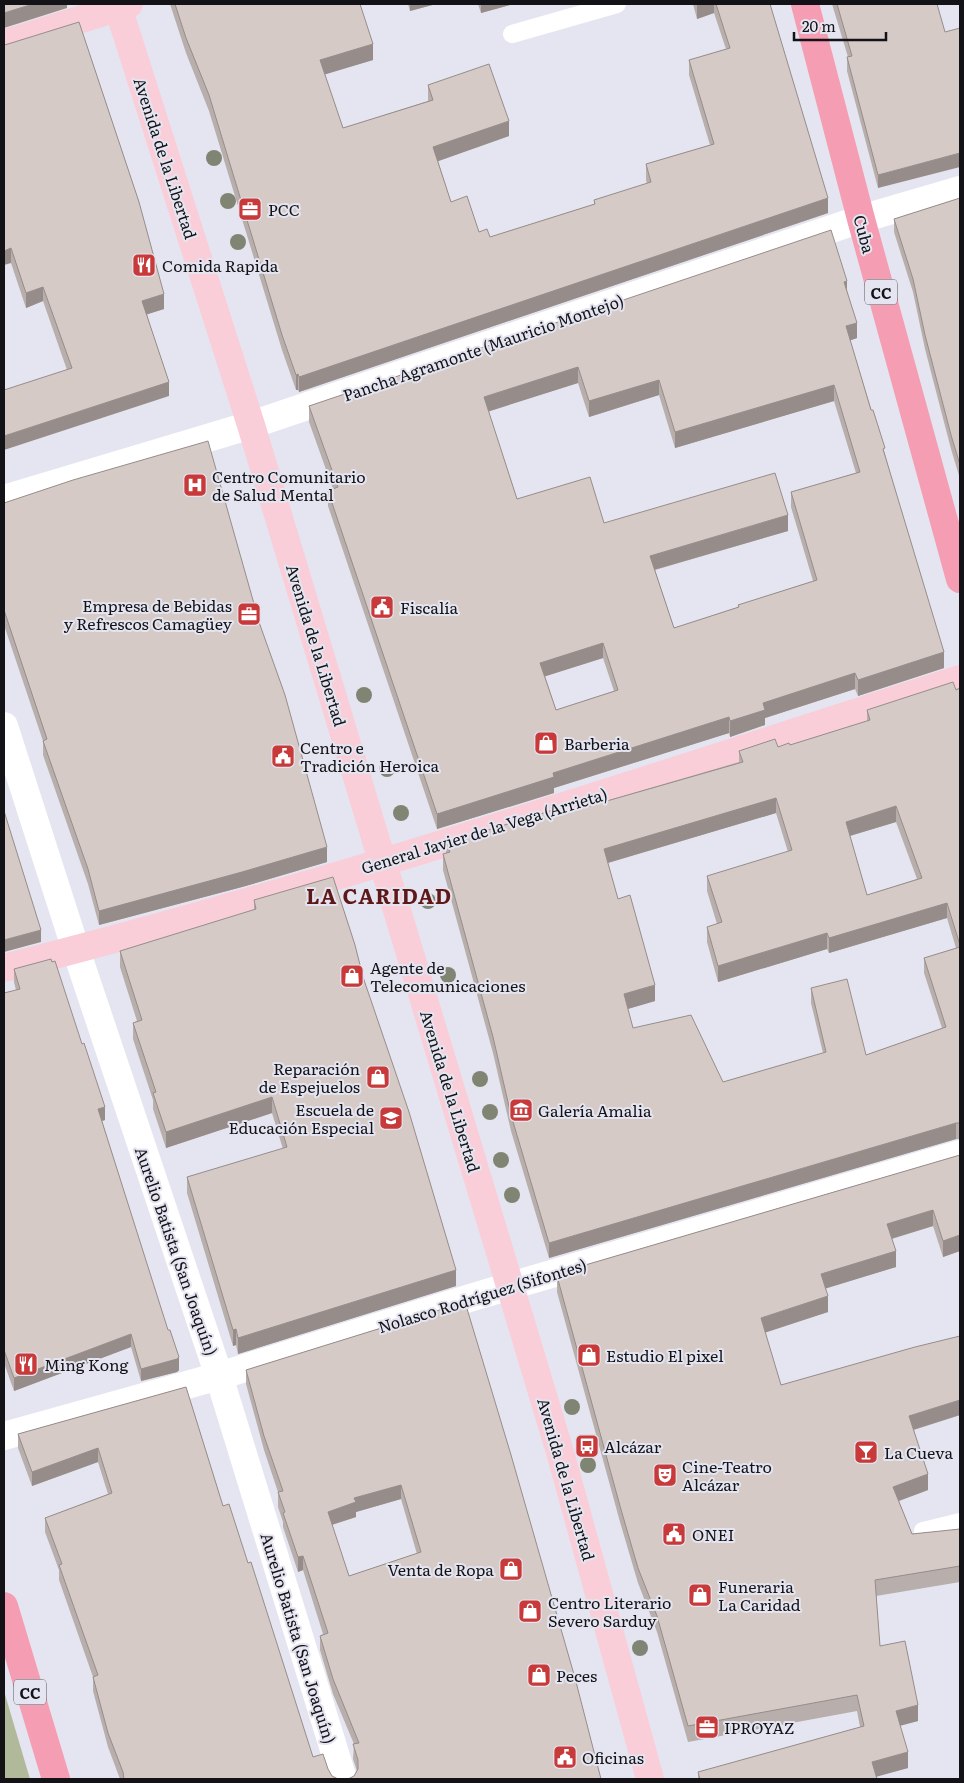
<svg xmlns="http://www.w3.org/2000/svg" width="964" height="1783" viewBox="0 0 964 1783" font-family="Literata,serif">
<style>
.green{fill:#b1b99b}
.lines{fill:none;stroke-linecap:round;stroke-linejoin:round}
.lane{stroke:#fff;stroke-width:18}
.street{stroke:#fff;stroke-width:28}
.secondary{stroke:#f9ced9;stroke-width:28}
.primary{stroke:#f49db3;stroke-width:28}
.tree{fill:#808573}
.wall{fill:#b8aeab;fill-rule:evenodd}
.shaded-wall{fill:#968d8b}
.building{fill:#d6cac7;stroke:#968d8b;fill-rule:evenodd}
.labels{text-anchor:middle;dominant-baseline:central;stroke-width:4;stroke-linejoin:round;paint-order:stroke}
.shield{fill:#e4e5f0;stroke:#525258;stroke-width:1}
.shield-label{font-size:15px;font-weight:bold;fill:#131317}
.street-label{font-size:16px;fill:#131317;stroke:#e4e5f0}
.poi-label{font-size:16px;fill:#131317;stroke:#e4e5f0;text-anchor:start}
.district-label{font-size:21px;font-weight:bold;letter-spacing:1px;fill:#5d1817;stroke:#e4e5f0}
</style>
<rect width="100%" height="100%" fill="#e4e5f0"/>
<polygon class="green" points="4,1691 30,1779 4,1779"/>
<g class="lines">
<g class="lane">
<polyline points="512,34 617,4"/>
<polyline points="923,1531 960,1522"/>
</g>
<g class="street">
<polyline points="4,499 251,425 861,219 960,190"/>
<polyline points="4,726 76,950 219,1376 343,1779"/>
<polyline points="4,1436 219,1376 473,1297 960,1154"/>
</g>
<g class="secondary">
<polyline points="117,4 251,425 560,1452 650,1779"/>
<polyline points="4,44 129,4"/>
<path d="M4 968C327 886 643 781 960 679"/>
</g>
<g class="primary">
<polyline points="805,4 861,219 960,579"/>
<polyline points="4,1606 56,1779"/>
</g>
</g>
<g class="tree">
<circle cx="214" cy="158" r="8"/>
<circle cx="228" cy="201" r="8"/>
<circle cx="238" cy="242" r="8"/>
<circle cx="364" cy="695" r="8"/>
<circle cx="387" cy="769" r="8"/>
<circle cx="401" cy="813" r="8"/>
<circle cx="428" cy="901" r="8"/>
<circle cx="448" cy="975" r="8"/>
<circle cx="480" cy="1079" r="8"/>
<circle cx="490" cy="1112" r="8"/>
<circle cx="501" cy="1160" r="8"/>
<circle cx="512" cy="1195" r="8"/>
<circle cx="572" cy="1407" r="8"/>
<circle cx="588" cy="1465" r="8"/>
<circle cx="640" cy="1648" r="8"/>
</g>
<g class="wall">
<polygon points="170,4 360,4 373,60 324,74 343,128 428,101 428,85 509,136 438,161 451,202 479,232 490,237 594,204 594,200 647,184 646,180 646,164 710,145 689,75 689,60 726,49 714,13 697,19 693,4 770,4 828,213 299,392 298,390 296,390 282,350 209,111 186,53"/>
<polygon points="408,4 436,4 410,11"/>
<polygon points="478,4 510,4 510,5 481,13"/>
<polygon points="832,4 937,4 878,188 847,71 847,57 848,57"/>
<polygon points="4,45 164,309 147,314 169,396 67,370 43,301 26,308 11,263"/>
<polygon points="960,198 960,479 951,449 925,349 913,292 894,232 894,219"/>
<path d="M847 291 857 338 850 340 885 454 944 668 858 696 855 689 765 718V725L730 737 729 733 554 788V793L437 829 328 506V491L333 489 309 422V406ZM578 383 589 417 659 395 675 448 834 401 856 473 791 492V507L813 581 738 605V607L674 628 655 570 788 531 604 523 517 499 488 411ZM603 658 614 691 556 710 545 676Z"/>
<polygon points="4,503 327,862 242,887 99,925 88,884 43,755 43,741 4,625"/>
<path d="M960 688V1139H956L549 1258 511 1131 493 1053 443 870V854L446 853V843L565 813 739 762V751L790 745 867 721V710ZM776 813 788 852 707 876V891L717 924 707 927V942L718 982 827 949 829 953 947 918 956 948 924 958V973L942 1028 866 1055 811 988V1003L823 1053 723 1082 633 1028 628 1009 655 1001 618 899 608 863ZM896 822 917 879 867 895 850 836Z"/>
<polygon points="254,900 363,977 456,1286 238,1354 236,1345 233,1346 187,1193 187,1177 283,1149 272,1113 166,1148 153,1109 153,1100 133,1039 133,1023 137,1021 120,967 120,951 254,910"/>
<polygon points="14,969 105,1120 102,1121 179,1370 177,1372 141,1381 131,1347 14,1391 4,1363 4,993 16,990 14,982"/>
<polygon points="960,1155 960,1251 943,1257 933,1226 892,1239 896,1267 825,1288 828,1312 765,1332 781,1385 960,1336 960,1415 914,1430 928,1490 899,1501 912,1534 960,1529 960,1582 876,1596 880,1646 918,1721 900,1725 908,1768 876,1776 877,1779 698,1779 698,1772 860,1727 857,1711 688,1742 657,1632 638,1583 620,1522 557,1292 557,1276 558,1276 558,1273"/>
<path d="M465 1302 601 1779 354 1776 357 1771 353 1759 354 1744 333 1694 320 1650V1636L323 1634 303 1570 298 1572 283 1527V1522L278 1507V1492L264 1450 246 1384V1370ZM401 1499 417 1554 349 1576 332 1525 356 1517V1512Z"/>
<polygon points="186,1387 223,1506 248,1563 313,1757 328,1769 332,1776 338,1779 120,1779 108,1747 93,1691 93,1677 59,1580 59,1570 45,1532 45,1518 108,1494 98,1462 32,1486 18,1448 18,1434"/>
</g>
<g class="shaded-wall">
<polygon points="33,4 67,4 67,8 4,28 4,13"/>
<polygon points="410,4 436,4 410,11"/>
<polygon points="481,4 510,4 510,5 481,13"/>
<polygon points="697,4 714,4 714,13 697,19"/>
<polygon points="373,44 373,60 320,76 320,60"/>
<polygon points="509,121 509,136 433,163 433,147"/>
<polygon points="960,153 960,167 878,188 878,175"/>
<polygon points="828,198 828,213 299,392 299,377"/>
<polygon points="11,248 11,263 4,265 4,251"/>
<polygon points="847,281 847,296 844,282"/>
<polygon points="43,287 43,301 26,308 26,293"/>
<polygon points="164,294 164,309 142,316 142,301"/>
<polygon points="857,323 857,338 846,342 846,326"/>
<polygon points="578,367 578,383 484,413 484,397"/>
<polygon points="298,374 298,390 296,390 296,375"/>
<polygon points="659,380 659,395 589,417 589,401"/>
<polygon points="169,382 169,396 4,450 4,436"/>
<polygon points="834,385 834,401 675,448 675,432"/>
<polygon points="788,515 788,531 650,571 650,556"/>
<polygon points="603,643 603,658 540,678 540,663"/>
<polygon points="944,652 944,668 858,696 858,680"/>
<polygon points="855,673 855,689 765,718 765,725 730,737 730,721 763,703"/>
<polygon points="729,717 729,733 554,788 554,793 437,829 437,814 553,773"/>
<polygon points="776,798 776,813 604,864 604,849"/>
<polygon points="896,806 896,822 846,837 846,822"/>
<polygon points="327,847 327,862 242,887 99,925 99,911"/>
<polygon points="947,903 947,918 829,953 829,938"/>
<polygon points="41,930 41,942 4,952 4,940"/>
<polygon points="827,933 827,949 718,982 718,966"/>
<polygon points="655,985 655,1001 624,1010 624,994"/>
<polygon points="272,1097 272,1113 166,1148 166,1132"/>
<polygon points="105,1107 105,1120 98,1122 98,1109"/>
<polygon points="956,1123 956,1139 549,1258 549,1243"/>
<polygon points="933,1210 933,1226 887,1240 887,1224"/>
<polygon points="960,1235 960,1251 943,1257 943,1241"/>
<polygon points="896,1251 896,1267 821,1290 821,1274"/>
<polygon points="456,1270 456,1286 238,1354 238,1338"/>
<polygon points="828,1296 828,1312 761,1334 761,1318"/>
<polygon points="236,1329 236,1345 233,1346 233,1330"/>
<polygon points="131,1334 131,1347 14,1391 14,1378"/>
<polygon points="179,1357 179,1370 177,1372 141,1381 141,1369"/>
<polygon points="960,1400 960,1415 909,1431 909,1416"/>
<polygon points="98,1448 98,1462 32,1486 32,1472"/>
<polygon points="928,1474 928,1490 893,1503 893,1487"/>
<polygon points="401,1485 401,1499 356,1512 356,1517 328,1526 328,1512 354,1498"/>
<polygon points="303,1556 303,1570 298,1572 298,1557"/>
<polygon points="918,1705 918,1721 896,1727 896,1711"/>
<polygon points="908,1752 908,1768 872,1778 872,1762"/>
</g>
<g class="building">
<polygon points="4,4 33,4 4,13"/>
<polygon points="175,4 360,4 373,44 320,60 343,128 433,100 428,85 489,64 509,121 433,147 451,202 467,196 479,232 487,229 490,237 595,204 594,200 651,182 646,164 714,144 689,60 730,48 716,4 770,4 828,198 299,377 298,374 296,375 282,335 209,95 186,38"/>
<polygon points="837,4 937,4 945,32 960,28 960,153 878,175 847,57 852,56"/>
<polygon points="79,22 139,202 164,294 142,301 169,382 4,436 4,390 72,368 43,287 26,293 11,248 4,251 4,45 8,44"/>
<polygon points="960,198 960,465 951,435 925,335 913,279 894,219"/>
<path d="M831 230 847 281 844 282 857 323 846 326 871 410H873L885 448 883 449 944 652 858 680 855 673 763 703 765 710 730 721 729 717 553 773 554 777 437 814 328 491 338 487 309 406ZM578 367 589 401 659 380 675 432 834 385 860 472 791 492 817 580 738 605 739 607 674 628 650 556 788 515 775 473 604 523 590 477 517 499 484 397ZM603 643 618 690 556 710 540 663Z"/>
<polygon points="208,441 260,625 285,695 327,847 242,872 99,911 88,869 43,741 47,739 4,610 4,503 73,480"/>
<path d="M953 682 956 690 960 688V945L947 903 829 938 827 933 718 966 707 927 722 922 707 876 792 850 776 798 604 849 618 899 630 895 655 985 624 994 633 1028 691 1015 723 1082 826 1052 811 988 847 979 866 1055 946 1027 924 958 960 947V1123H956L549 1243 511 1115 493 1037 443 854 450 852 446 843 563 807 565 813 743 762 739 751 775 739 778 747 789 743 790 745 870 720 867 710ZM896 806 922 878 867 895 846 822Z"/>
<polygon points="4,811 41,930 4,940"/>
<polygon points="333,877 355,945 363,977 409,1112 456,1270 238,1338 236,1329 233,1330 187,1177 287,1147 272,1097 166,1132 153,1093 156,1092 133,1023 142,1020 120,951 256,909 254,900"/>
<polygon points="51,959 52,962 55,961 82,1044 84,1043 105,1107 98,1109 168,1330 170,1330 179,1357 177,1359 141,1369 131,1334 14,1378 4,1350 4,993 20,989 14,969"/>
<polygon points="960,1155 960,1235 943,1241 933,1210 887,1224 896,1251 821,1274 828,1296 761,1318 781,1385 915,1347 960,1336 960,1400 909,1416 928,1474 893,1487 912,1534 960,1529 960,1566 875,1580 880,1646 905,1641 918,1705 896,1711 908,1752 872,1762 877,1779 700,1779 698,1772 864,1726 857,1695 688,1726 657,1616 638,1568 620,1506 557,1276 559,1276 558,1273"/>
<path d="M465 1302 511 1455 575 1678 601 1779H348L354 1776 358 1769V1760L353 1744 359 1743 333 1679 320 1636 328 1633 303 1556 298 1557 283 1513 285 1512 278 1492 283 1491 264 1436 246 1370ZM401 1485 421 1552 349 1576 328 1512 356 1502 354 1498Z"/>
<polygon points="186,1387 223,1506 229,1504 248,1563 251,1562 313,1757 323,1754 328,1769 332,1776 338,1779 124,1779 123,1772 108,1733 93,1677 98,1675 59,1565 62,1564 45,1518 112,1493 98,1448 32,1472 18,1434"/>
</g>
<defs>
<g id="office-square" transform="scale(1.25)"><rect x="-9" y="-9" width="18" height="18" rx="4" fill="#c83939" stroke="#e4e5f0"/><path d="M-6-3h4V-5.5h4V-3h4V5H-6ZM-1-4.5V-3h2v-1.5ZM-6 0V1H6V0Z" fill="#fff"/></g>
<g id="restaurant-square" transform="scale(1.25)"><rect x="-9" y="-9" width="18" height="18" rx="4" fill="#c83939" stroke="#e4e5f0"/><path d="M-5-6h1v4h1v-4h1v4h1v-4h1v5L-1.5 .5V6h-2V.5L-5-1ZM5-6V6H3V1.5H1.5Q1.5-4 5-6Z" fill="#fff"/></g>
<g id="hospital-square" transform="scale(1.25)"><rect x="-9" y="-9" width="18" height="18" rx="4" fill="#c83939" stroke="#e4e5f0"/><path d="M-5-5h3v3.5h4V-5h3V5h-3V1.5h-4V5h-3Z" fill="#fff"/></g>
<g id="civic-square" transform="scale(1.25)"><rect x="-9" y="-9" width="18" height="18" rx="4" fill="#c83939" stroke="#e4e5f0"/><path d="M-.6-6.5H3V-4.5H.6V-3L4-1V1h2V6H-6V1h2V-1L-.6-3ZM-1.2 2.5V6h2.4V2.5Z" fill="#fff"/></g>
<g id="shop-square" transform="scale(1.25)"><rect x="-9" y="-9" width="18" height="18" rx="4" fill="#c83939" stroke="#e4e5f0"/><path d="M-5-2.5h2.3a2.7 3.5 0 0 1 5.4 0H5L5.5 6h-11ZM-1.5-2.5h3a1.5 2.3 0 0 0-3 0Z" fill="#fff"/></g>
<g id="museum-square" transform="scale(1.25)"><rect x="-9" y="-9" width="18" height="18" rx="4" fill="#c83939" stroke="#e4e5f0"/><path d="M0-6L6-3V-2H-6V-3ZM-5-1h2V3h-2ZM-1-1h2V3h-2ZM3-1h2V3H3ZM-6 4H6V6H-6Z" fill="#fff"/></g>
<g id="school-square" transform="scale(1.25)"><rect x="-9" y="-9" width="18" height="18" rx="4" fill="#c83939" stroke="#e4e5f0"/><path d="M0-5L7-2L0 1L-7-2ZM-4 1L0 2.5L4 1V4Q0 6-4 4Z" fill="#fff"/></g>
<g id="bus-square" transform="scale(1.25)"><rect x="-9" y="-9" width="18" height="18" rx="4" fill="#c83939" stroke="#e4e5f0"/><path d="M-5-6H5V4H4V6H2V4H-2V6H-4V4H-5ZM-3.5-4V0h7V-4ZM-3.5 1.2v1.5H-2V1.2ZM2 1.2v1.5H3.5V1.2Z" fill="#fff"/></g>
<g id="bar-square" transform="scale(1.25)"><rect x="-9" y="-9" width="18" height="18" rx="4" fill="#c83939" stroke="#e4e5f0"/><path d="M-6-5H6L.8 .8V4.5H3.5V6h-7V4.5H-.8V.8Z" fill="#fff"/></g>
<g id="theatre-square" transform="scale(1.25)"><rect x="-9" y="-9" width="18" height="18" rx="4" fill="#c83939" stroke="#e4e5f0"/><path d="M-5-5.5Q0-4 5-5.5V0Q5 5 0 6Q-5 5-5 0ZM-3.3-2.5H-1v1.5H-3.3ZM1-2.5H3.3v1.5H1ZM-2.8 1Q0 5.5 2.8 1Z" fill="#fff"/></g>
</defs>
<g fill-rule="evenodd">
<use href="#office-square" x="250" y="209"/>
<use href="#restaurant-square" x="144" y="265"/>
<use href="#hospital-square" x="195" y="485"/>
<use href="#civic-square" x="382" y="607"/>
<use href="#office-square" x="249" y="614"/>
<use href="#shop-square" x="546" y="743"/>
<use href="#civic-square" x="283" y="756"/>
<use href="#shop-square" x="352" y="976"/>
<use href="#shop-square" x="378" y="1077"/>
<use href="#museum-square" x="521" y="1110"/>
<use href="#school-square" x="391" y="1118"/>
<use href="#shop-square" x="589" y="1355"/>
<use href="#restaurant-square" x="26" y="1364"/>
<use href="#bus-square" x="587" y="1446"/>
<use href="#bar-square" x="866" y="1452"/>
<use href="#theatre-square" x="665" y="1475"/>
<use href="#civic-square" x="674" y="1534"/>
<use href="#shop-square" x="511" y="1569"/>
<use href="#shop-square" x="700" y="1595"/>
<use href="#shop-square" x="530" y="1611"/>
<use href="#shop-square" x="539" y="1675"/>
<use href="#office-square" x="707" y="1727"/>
<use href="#civic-square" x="565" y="1757"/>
</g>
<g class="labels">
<g class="shield">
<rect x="865" y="279.5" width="32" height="25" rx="4"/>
<rect x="14" y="1679.5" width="32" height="25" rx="4"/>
</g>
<g class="shield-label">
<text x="881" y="292">CC</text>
<text x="30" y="1692">CC</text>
</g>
<g class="street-label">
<text transform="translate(166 158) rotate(72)">Avenida de la Libertad</text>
<text transform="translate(865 234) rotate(75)">Cuba</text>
<text transform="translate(483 347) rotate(-19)">Pancha Agramonte (Mauricio Montejo)</text>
<text transform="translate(317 645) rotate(73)">Avenida de la Libertad</text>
<text transform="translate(484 830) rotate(-17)">General Javier de la Vega (Arrieta)</text>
<text transform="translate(451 1091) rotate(73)">Avenida de la Libertad</text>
<text transform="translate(177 1251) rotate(71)">Aurelio Batista (San Joaquín)</text>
<text transform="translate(482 1295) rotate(-17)">Nolasco Rodríguez (Sifontes)</text>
<text transform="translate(567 1479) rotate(74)">Avenida de la Libertad</text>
<text transform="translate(299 1638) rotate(73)">Aurelio Batista (San Joaquín)</text>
</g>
<g class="poi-label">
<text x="268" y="209">PCC</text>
<text x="162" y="265">Comida Rapida</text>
<text x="212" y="476">Centro Comunitario<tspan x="212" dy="18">de Salud Mental</tspan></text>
<text x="232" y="605" text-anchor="end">Empresa de Bebidas<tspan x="232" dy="18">y Refrescos Camagüey</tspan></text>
<text x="400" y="607">Fiscalía</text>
<text x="564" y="743">Barberia</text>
<text x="300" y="747">Centro e<tspan x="300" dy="18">Tradición Heroica</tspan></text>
<text x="370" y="967">Agente de<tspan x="370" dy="18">Telecomunicaciones</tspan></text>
<text x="360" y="1068" text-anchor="end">Reparación<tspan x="360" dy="18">de Espejuelos</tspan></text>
<text x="374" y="1109" text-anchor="end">Escuela de<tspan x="374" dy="18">Educación Especial</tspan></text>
<text x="538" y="1110">Galería Amalia</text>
<text x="606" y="1355">Estudio El pixel</text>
<text x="44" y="1364">Ming Kong</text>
<text x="604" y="1446">Alcázar</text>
<text x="884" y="1452">La Cueva</text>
<text x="682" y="1466">Cine-Teatro<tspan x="682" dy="18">Alcázar</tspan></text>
<text x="692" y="1534">ONEI</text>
<text x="494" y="1569" text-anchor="end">Venta de Ropa</text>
<text x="718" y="1586">Funeraria<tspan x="718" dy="18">La Caridad</tspan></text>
<text x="548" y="1602">Centro Literario<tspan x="548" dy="18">Severo Sarduy</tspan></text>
<text x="556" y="1675">Peces</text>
<text x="724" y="1727">IPROYAZ</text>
<text x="582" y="1757">Oficinas</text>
</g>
<g class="district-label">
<text x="379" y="894">LA CARIDAD</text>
</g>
</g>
<rect width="964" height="1783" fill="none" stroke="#131317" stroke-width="10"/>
<path d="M794 32v8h92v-8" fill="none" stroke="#131317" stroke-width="2.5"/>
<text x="802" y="32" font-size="15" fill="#131317" stroke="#e4e5f0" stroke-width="4" paint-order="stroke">20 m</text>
</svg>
